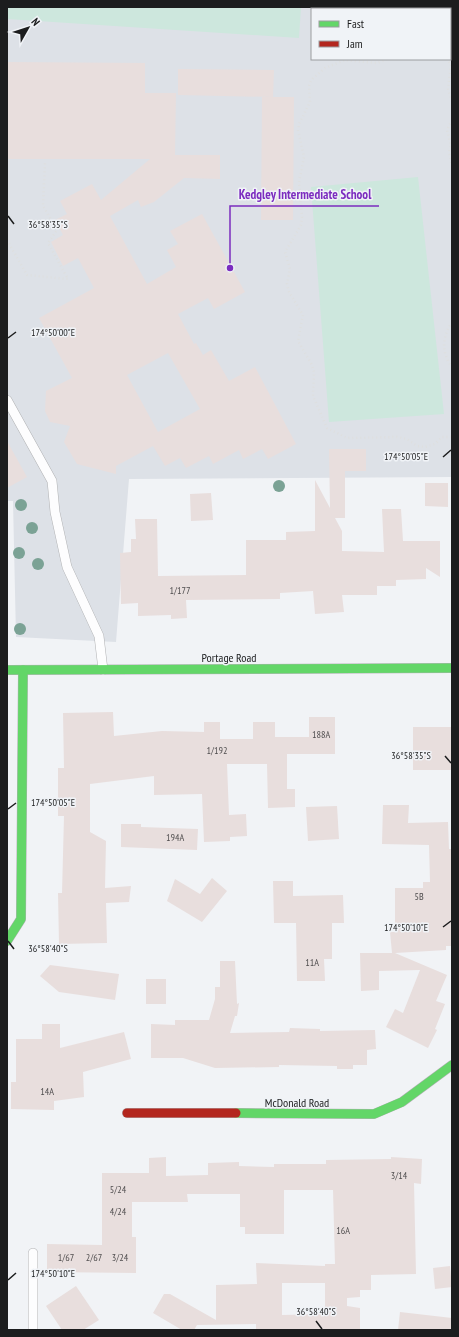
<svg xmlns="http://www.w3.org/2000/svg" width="459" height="1337" viewBox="0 0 459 1337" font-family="'PT Sans Narrow',sans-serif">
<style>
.built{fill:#dde1e7;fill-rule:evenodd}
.green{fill:#cde7dd}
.building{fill:#e8dedd;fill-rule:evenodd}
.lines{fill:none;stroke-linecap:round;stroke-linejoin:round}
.lane-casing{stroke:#b0b1b3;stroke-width:10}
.fast-casing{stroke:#b0b1b3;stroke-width:10}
.jam-casing{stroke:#b0b1b3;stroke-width:10}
.path{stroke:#dedfdf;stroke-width:2.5;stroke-dasharray:1 3;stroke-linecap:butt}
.lane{stroke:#fdfdfe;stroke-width:9}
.fast{stroke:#63d668;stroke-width:9}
.jam{stroke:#b3261e;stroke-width:9}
.tree{fill:#7ba295}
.ticks{fill:none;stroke:#1c1d1e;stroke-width:1.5}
.labels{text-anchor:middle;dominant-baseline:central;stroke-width:3;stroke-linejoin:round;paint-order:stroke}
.number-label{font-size:10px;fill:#4f4d4e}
.street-label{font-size:12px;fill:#1c1d1e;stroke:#f0f3f7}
.ticks-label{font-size:10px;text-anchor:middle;fill:#1c1d1e;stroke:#f0f3f7;stroke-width:3;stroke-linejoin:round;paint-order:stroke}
.leader{fill:none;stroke:#7b2cbf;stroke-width:1.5}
.callout-dot{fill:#7b2cbf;stroke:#f0f3f7;stroke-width:1.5}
.callout-label{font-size:13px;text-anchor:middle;font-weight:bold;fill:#7b2cbf;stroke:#f0f3f7;stroke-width:3;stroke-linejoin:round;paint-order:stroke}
</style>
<rect width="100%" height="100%" fill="#f1f3f6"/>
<path class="built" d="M7 7H452V477L129 479 116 642 16 637 13 501H7ZM312 9H450V59H312Z"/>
<g class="green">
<polygon points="7,7 301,7 299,38 7,19"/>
<polygon points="418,177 444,414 329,422 311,187"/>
</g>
<g class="building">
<path d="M7 62 145 63V93H176L175 155H220V179L184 178 154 202 141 207 138 200 110 216 147 284 176 267 167 250 178 244 170 231 202 214 245 292 214 309 208 298 178 314 194 344 196 343 203 355 211 350 229 381 255 367 296 444 268 459 262 449 243 459 239 450 213 464 209 456 186 468 180 458 165 466 153 446 116 466V474L77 464 64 442 70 426 50 422 45 411 46 391 72 378 39 318 94 288 78 258 63 266 51 242 63 235 55 220 67 214 60 201 92 184 101 200 150 159H7ZM168 353 200 409 158 432 127 375Z"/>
<polygon points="178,69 274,70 273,97 178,95"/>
<polygon points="262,97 294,97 293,220 261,220"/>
<polygon points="7,441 27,477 7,488"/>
<polygon points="329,449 366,449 366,471 345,471 345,518 335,518 342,531 342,551 384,552 382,509 401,509 403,541 440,541 440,577 426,568 426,579 396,580 396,586 377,586 377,595 342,595 344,612 315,614 313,591 280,593 280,599 186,600 187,618 171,619 171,615 138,616 138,603 121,604 120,553 131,552 131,539 136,539 135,519 157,519 158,576 246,575 246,540 286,540 286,532 315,531 315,480 330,508"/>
<polygon points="425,483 448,483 448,507 425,506"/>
<polygon points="211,493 213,520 191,521 190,494"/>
<polygon points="113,712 114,736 162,731 204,732 204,722 220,722 220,739 253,739 253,722 275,722 275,737 309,737 309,717 335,717 335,754 287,754 287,789 295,789 295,807 268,808 267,764 227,764 229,815 246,814 247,836 230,837 230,841 204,842 202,794 154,795 154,776 90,784 90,832 106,841 105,888 131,886 129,902 106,903 107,943 59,944 58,893 62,893 64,816 58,816 58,768 64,768 63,713"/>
<rect x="413" y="727" width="39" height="43"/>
<polygon points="383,805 409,805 408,823 448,822 449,849 452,849 452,946 446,946 446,950 395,953 447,975 436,1001 445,1004 435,1029 437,1030 428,1048 386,1027 395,1009 403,1013 420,970 379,971 379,990 361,991 360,953 392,953 390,932 395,932 395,888 423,888 423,882 430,882 429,845 382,844"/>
<polygon points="337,806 339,839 308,841 306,807"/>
<polygon points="121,824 141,824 141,827 198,829 197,850 121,847"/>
<polygon points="212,878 227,891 202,922 167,901 175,879 200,894"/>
<polygon points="273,881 293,881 293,896 343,895 344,923 332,923 332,959 324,959 325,981 297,981 296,923 274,923"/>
<polygon points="220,961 235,961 237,1004 239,1003 237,1016 235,1016 230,1033 289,1032 290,1028 320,1029 320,1031 375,1030 376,1049 367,1050 367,1065 353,1065 353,1069 337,1069 337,1066 279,1065 279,1067 215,1068 183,1058 151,1058 151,1024 175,1025 175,1020 209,1020 215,999 215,987 220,987"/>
<polygon points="50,965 119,974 115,1000 59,992 40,976"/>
<rect x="146" y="979" width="20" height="25"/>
<polygon points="42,1024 60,1024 60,1048 124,1032 131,1059 83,1072 84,1097 54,1101 54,1110 11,1109 11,1082 16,1082 16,1039 42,1039"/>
<path d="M166 1157V1176L208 1175V1163L239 1162V1166L274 1167V1164H326V1160L391 1159V1157L422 1159 421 1184 414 1183 416 1274 371 1275V1290H360V1297L347 1298V1306L360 1308V1330H256V1324L197 1325 194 1330H182L153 1313 164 1294H170L216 1320V1285L257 1284 256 1263 325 1266V1264H335L333 1190H284V1234H245V1227H240V1194H187L188 1202H132V1237H136V1273L47 1272V1244L102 1245V1173H149V1158ZM282 1283H325V1314L282 1315Z"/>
<polygon points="450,1266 452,1287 435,1289 433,1268"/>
<polygon points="76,1286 99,1320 83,1330 62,1330 46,1306"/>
<polygon points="400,1312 452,1318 452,1330 398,1330"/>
</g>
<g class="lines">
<g class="lane-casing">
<g id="lane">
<polyline points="7,400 52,481 55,512 67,567 99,636 103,670"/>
<polyline points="33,1330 33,1253"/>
</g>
</g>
<g class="fast-casing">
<g id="fast">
<polyline points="7,670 452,668"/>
<polyline points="7,941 21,919 23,670"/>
<polyline points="236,1113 374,1114 402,1102 452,1065"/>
</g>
</g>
<g class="jam-casing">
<polyline id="jam" points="127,1113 236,1113"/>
</g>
<g class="path">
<polyline points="431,7 432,9"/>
<polyline points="366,9 367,7"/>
<polyline points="387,59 377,63 345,60 325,68 311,80 309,86 310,102 299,124 298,130 304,157 299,182 302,217 301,225 285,252 290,269 287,284 289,292 303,315 298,341 312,365 314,372 313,396 327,428 347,438 397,437 407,439 417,446 425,447 435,444 442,437 452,437"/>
<polyline points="446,59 451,64 448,89 452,101"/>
<polyline points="452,120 447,130 451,145 449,152 452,166"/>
<polyline points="7,240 27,275 68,279 48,243 57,230 43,206 45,163"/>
<polyline points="452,266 452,278"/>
<path d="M452 322C442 338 441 352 452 367"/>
</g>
<use href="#lane" class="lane"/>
<use href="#fast" class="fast"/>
<use href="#jam" class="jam"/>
</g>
<g class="tree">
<circle cx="279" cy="486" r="6"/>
<circle cx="21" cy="505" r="6"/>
<circle cx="32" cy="528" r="6"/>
<circle cx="19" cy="553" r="6"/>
<circle cx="38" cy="564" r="6"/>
<circle cx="20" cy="629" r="6"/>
</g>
<path class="ticks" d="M8 216 14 224M8 338 16 332M443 457 451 450M445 756 451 763M8 809 16 803M443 927 451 921M8 941 14 949M8 1280 16 1273M316 1321 322 1329"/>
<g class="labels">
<g class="number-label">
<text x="180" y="590">1/177</text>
<text x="321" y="734">188A</text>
<text x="217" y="750">1/192</text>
<text x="175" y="837">194A</text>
<text x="419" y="896">5B</text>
<text x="312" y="962">11A</text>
<text x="47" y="1091">14A</text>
<text x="399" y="1175">3/14</text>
<text x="118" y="1189">5/24</text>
<text x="118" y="1211">4/24</text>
<text x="343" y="1230">16A</text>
<text x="66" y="1257">1/67</text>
<text x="94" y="1257">2/67</text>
<text x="120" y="1257">3/24</text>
</g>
<g class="street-label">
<text x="229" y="657">Portage Road</text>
<text x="297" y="1102">McDonald Road</text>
</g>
</g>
<g class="ticks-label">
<text x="48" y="228">36°58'35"S</text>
<text x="53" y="336">174°50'00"E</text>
<text x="406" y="460">174°50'05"E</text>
<text x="411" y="759">36°58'35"S</text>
<text x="53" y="806">174°50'05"E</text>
<text x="406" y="931">174°50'10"E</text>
<text x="48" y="952">36°58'40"S</text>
<text x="53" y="1277">174°50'10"E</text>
<text x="316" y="1315">36°58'40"S</text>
</g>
<path class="leader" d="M230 268L230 206H379"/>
<circle class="callout-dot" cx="230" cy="268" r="4"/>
<g class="callout-label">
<text x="305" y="199">Kedgley Intermediate School</text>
</g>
<rect width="459" height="1337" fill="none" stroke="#1c1d1e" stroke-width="16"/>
<rect x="311" y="8" width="140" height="52" fill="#f0f3f7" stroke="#9b9da0"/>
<rect x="319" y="21" width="20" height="6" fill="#63d668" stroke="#9b9da0"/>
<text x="347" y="28" font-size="12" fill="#1c1d1e">Fast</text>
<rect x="319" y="41" width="20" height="6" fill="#b3261e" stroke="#9b9da0"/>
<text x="347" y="48" font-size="12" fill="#1c1d1e">Jam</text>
<g transform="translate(28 28) rotate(51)" stroke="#f0f3f7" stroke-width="3" paint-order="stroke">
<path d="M0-3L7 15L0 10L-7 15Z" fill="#1c1d1e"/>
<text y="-6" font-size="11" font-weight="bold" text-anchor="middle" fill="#1c1d1e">N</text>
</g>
</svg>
